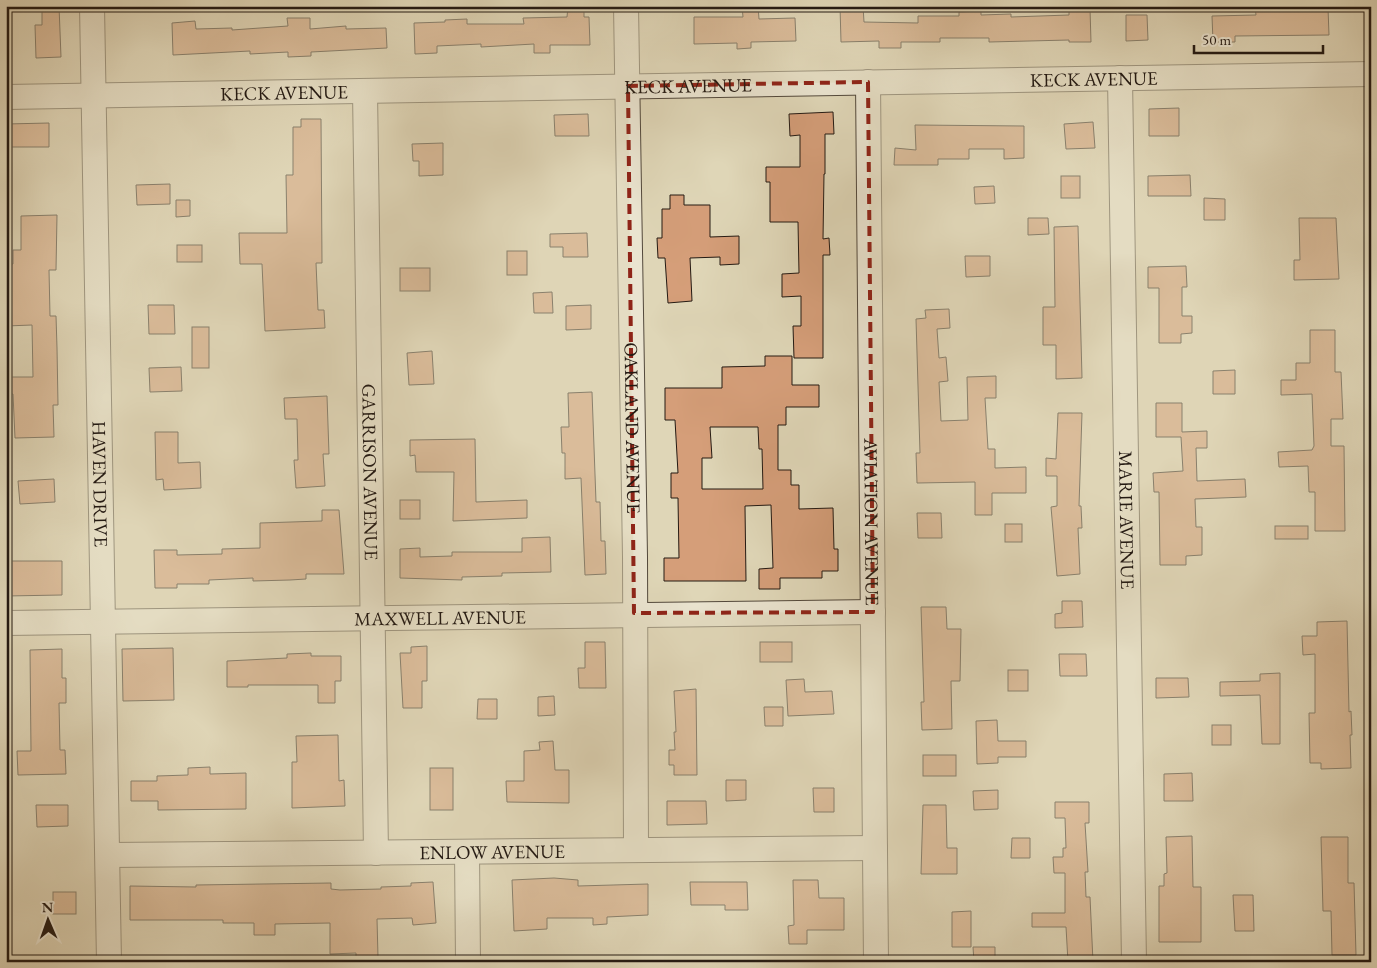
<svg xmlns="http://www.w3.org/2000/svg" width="1377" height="968" viewBox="0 0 1377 968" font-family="'EB Garamond',serif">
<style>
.building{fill:#d59e79;stroke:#241a13;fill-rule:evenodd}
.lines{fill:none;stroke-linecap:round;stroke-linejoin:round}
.minor-casing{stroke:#53493c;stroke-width:26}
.minor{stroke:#eae4d0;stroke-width:24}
.marked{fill:none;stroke:#8f2418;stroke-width:4;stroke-dasharray:10 6;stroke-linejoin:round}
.labels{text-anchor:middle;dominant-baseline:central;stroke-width:4.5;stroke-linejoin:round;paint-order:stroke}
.street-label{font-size:19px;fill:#241a13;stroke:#eae4d0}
</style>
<rect width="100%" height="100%" fill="#dfd6b7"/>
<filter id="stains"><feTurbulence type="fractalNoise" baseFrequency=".004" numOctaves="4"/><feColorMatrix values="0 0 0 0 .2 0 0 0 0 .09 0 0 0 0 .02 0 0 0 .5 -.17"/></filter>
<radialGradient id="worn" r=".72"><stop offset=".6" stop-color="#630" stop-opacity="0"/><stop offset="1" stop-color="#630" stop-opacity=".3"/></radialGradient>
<g class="building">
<polygon points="42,6 59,6 61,57 36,58 35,25 42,25"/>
<polygon points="568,6 584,6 584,17 589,17 590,45 550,45 550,53 534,53 534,44 481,47 481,44 437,46 437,53 415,54 414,23 445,22 445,20 467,19 467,24 524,24 523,18 567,17"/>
<polygon points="742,6 758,6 759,19 795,18 796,41 751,42 751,48 737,49 737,43 694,44 694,17 743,17"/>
<polygon points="840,6 863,6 864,22 918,23 918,16 959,16 959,12 981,11 981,15 1011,14 1011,17 1069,15 1069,9 1090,9 1091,42 1069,42 1069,40 989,42 989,38 940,38 940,42 901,42 901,48 879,48 879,41 841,42"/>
<polygon points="1255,6 1278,6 1278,9 1292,10 1328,8 1329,35 1235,36 1235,42 1213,42 1212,16 1256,15"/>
<polygon points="1126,15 1147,15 1148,40 1126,41"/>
<polygon points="287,18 310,18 310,29 346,26 346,29 386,28 387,48 311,52 311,56 288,57 288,52 250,54 250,51 173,55 172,23 195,21 196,29 232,28 232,30 288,26"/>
<polygon points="1179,108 1179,136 1149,136 1149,109"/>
<polygon points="833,112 834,134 825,134 825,174 824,174 823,239 829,238 830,255 823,255 823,358 794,358 793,326 801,326 801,296 782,297 782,274 799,273 798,222 770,222 770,182 766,182 766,167 800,167 800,135 790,136 789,114"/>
<polygon points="588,114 589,136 555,136 554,115"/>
<polygon points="301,119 321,119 322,263 316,263 318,310 324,310 325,328 265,331 262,264 240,264 239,233 287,233 286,175 293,175 293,127 301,127"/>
<polygon points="1093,122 1095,148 1066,149 1064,124"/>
<polygon points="49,123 49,147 6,147 6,124"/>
<polygon points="915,125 1024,126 1024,158 1004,159 1004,149 969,149 969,159 938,159 938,165 894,165 895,148 916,150"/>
<polygon points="443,143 443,175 419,176 419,161 413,161 412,144"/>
<polygon points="1190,175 1191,196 1148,196 1148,176"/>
<rect x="1061" y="176" width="19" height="22"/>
<polygon points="170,184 170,204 137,205 136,185"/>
<polygon points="994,186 995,203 975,204 974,187"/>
<polygon points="670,195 684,195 684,205 710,205 710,237 739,236 739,264 720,265 720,257 690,258 692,301 668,303 665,258 658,258 657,238 662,238 662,209 670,209"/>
<polygon points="1204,198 1225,199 1225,220 1204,220"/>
<polygon points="176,200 190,200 190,216 176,217"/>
<polygon points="57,215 56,270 49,270 50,316 56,316 57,348 58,405 53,405 54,437 15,438 13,394 6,394 6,377 33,377 32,325 6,326 6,264 13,264 13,250 21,250 21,216"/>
<polygon points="1028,218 1048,218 1049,234 1028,235"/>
<polygon points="1299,218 1336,218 1339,279 1294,280 1294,260 1300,260"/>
<polygon points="1078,226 1082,378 1056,379 1056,345 1043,345 1043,307 1055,307 1054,227"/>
<polygon points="587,233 588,257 563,257 563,247 550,247 550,234"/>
<rect x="177" y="245" width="25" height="17"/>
<rect x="507" y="251" width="20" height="24"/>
<polygon points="965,256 990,256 990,276 966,277"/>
<polygon points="1186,266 1187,287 1182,287 1182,316 1192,316 1192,333 1181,334 1181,343 1159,343 1159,288 1148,288 1148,267"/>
<rect x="400" y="268" width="30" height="23"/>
<polygon points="552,292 553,313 534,313 533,293"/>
<polygon points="148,305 174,305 175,334 149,334"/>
<polygon points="591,305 591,329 566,330 566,306"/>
<polygon points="949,309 950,328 937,329 939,358 946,357 948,381 939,382 941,421 968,420 967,377 996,376 996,398 985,398 988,449 995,449 995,468 1026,467 1026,493 992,493 992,515 975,515 975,482 917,483 916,453 920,453 916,319 926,318 925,310"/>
<rect x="192" y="327" width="17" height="41"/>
<polygon points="1310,330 1335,330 1335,372 1341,372 1343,419 1331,419 1331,446 1344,446 1345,531 1315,531 1315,492 1309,492 1308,466 1279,467 1278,452 1312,450 1314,446 1312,394 1281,395 1281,380 1296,380 1296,363 1310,363"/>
<polygon points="432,351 434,384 409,385 407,353"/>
<path d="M765 356H792V385H819V407H786V425H778V470H791V485H799V509L833 508 834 549H838V571H822V578H780V589H759V569L773 568 771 505 745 506 746 581H664V558H679L678 498H671V473H678L675 420H665V388H722V367L765 366ZM710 427H758L759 449H762L763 489H702V458H712Z"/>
<polygon points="181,367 182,391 150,392 149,368"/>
<polygon points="1235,370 1235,394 1213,394 1213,371"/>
<polygon points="592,392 596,502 600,502 601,541 605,541 606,574 585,575 581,478 565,479 565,453 562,453 561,427 569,427 568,393"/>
<polygon points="327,396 329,454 323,454 325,486 296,488 294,460 298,460 297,419 285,419 284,398"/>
<polygon points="1156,403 1182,403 1182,432 1207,431 1207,448 1196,448 1197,481 1245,479 1246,497 1195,499 1196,527 1202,527 1202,555 1186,556 1186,565 1160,565 1159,492 1154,492 1153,473 1183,471 1181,437 1156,437"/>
<polygon points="1058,413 1082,413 1079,506 1081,506 1082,528 1078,528 1080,574 1057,576 1051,507 1057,506 1057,476 1046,476 1046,458 1056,459"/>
<polygon points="155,432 178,432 178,463 200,462 201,488 164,490 163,479 156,480"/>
<polygon points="475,439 476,502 527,500 527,518 453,521 454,472 416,472 415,455 410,456 410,440"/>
<polygon points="54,479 55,502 20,504 18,481"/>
<rect x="400" y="500" width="20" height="19"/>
<polygon points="322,510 339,510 344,574 306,574 306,579 290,580 253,581 253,578 209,580 209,584 177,584 177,588 155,588 154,550 177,550 177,555 222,554 222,549 260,548 260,523 322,521"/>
<polygon points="917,513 941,513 942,538 918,538"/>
<rect x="1005" y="524" width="17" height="18"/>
<rect x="1275" y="526" width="33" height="13"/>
<polygon points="550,537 551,572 502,573 502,576 462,577 462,580 400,578 400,549 420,548 420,557 452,556 452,552 522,552 522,538"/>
<polygon points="6,561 62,561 62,595 6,596"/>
<polygon points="1062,601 1082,601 1083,627 1055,628 1055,614 1062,613"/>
<polygon points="921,607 946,607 947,629 961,629 960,681 951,681 952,729 922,730 921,702 924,702"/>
<polygon points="1347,621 1349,712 1351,711 1352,735 1350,735 1351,768 1321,769 1321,763 1310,763 1309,713 1315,713 1315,654 1303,655 1302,636 1317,636 1317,622"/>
<polygon points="585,642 605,642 606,688 579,688 578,668 585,668"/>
<rect x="760" y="642" width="32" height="20"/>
<polygon points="427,646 427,681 422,681 422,708 403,708 400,653 411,653 411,647"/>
<polygon points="173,648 174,700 123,701 122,649"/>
<polygon points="62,649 62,678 66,678 66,703 59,703 60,750 65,750 66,774 18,775 17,751 31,751 30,650"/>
<polygon points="311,653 311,656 341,656 341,681 335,681 335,703 318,703 318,685 248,685 248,687 227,687 227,661 287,658 287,654"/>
<polygon points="1059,654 1086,654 1087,676 1060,676"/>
<rect x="1008" y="670" width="20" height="21"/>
<polygon points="1280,673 1280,744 1262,744 1260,695 1220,696 1220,682 1260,681 1260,674"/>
<polygon points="1156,678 1188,678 1189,697 1156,698"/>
<polygon points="804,679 805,692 832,691 834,714 788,716 786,680"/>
<polygon points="696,689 697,775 674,775 674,765 669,765 669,750 675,750 674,732 676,732 674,691"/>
<polygon points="554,696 555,715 538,716 538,697"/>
<polygon points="478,699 497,699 497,719 477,719"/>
<polygon points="764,707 783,707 783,726 765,726"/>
<polygon points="997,720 998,741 1026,741 1026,757 998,757 998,763 977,764 976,721"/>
<rect x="1212" y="725" width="19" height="20"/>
<polygon points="338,735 339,781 344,780 345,806 292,808 292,762 297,762 296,736"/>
<polygon points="553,741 555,770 569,770 569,803 507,802 506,781 524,781 524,751 540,750 539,742"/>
<rect x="923" y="755" width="33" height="21"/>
<polygon points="210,767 210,774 246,773 246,809 158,810 158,801 131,801 131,781 157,781 157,776 188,775 188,768"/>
<rect x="430" y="768" width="23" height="42"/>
<polygon points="1192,773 1193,801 1164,801 1164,774"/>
<polygon points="726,780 746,780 746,800 726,801"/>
<polygon points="813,788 834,788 834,812 814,812"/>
<polygon points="998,790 998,809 974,810 973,791"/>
<polygon points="667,801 706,801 707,824 667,825"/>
<polygon points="1055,802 1089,802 1089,823 1085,823 1088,872 1085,872 1086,897 1090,897 1093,962 1068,962 1066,927 1032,927 1032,913 1065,913 1065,873 1054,873 1053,857 1063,857 1063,848 1066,848 1065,818 1055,818"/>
<polygon points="36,805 68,805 68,826 37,827"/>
<polygon points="923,805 946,805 947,848 957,848 957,874 921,874"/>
<polygon points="1192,836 1193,887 1201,887 1201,942 1159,942 1159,886 1164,886 1164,874 1167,873 1166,837"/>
<polygon points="1321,837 1348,837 1348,883 1354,883 1356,955 1332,955 1331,911 1323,911"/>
<polygon points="1012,838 1030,838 1030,858 1011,858"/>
<polygon points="554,878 578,880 578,886 648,884 648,915 607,917 607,924 593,925 593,918 547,918 547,929 514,931 512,880"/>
<polygon points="793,880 818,880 819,898 844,898 844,930 807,930 807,944 789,944 788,926 794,925"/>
<polygon points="433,882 436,923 413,925 412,918 377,919 378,957 356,958 356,953 330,954 330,923 275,924 275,935 254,935 254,923 223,923 223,920 130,920 130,886 196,887 196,885 331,883 331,889 340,890 381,889 381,887 411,886 411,883"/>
<polygon points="690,882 747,882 748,910 725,910 725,905 691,905"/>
<rect x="53" y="892" width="23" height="22"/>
<polygon points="1233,895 1253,895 1254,931 1235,931"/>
<polygon points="971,911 971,947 952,947 952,912"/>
<polygon points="973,947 995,947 995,962 974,962"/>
</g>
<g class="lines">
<g class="minor-casing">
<g id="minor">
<path id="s1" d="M92 6 109 962"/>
<path id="s2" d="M626 6 635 557 636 850"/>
<path id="s3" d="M1120 78 1134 962"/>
<path id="s4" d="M868 82 876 962"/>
<path id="s5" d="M365 91 376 853"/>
<path id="s6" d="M6 97 1371 74"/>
<path id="s7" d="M6 623 873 612"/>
<polyline points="467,852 468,962"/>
<path id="s8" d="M108 855 875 848"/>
</g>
</g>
<use href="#minor" class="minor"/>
</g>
<path d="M0 0H1377V968H0ZM868 82 873 612 634 613 628 86Z" fill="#dfd6b7" fill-opacity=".55" fill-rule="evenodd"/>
<path class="marked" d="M868 82 873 612 634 613 628 86Z"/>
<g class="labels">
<g class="street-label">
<text stroke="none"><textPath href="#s6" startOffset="1088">KECK AVENUE</textPath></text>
<text stroke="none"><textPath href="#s6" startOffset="682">KECK AVENUE</textPath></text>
<text stroke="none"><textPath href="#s6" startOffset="278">KECK AVENUE</textPath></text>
<text stroke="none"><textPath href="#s2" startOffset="422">OAKLAND AVENUE</textPath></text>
<text stroke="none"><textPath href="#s5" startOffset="381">GARRISON AVENUE</textPath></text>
<text stroke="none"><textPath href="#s1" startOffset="478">HAVEN DRIVE</textPath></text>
<text stroke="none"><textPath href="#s3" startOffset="442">MARIE AVENUE</textPath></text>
<text stroke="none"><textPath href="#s4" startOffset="440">AVIATION AVENUE</textPath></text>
<text stroke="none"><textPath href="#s7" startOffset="434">MAXWELL AVENUE</textPath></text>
<text stroke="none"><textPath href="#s8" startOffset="384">ENLOW AVENUE</textPath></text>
</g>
</g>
<rect width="1377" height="968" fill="none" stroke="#dfd6b7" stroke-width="25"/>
<rect x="8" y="8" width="1362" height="953" fill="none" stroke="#241a13" stroke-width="2.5"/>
<rect x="12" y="12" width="1352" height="943" fill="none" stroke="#241a13"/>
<g transform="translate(48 920) rotate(358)" stroke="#eae4d0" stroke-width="4" paint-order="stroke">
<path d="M0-4L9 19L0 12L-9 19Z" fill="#241a13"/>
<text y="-8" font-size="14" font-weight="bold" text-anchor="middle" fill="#241a13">N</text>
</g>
<path d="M1194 45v8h129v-8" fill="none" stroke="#241a13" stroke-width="2.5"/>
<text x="1202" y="45" font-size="15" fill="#241a13" stroke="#eae4d0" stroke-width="4" paint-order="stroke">50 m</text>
<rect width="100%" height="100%" filter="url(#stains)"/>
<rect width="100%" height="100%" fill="url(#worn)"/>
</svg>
